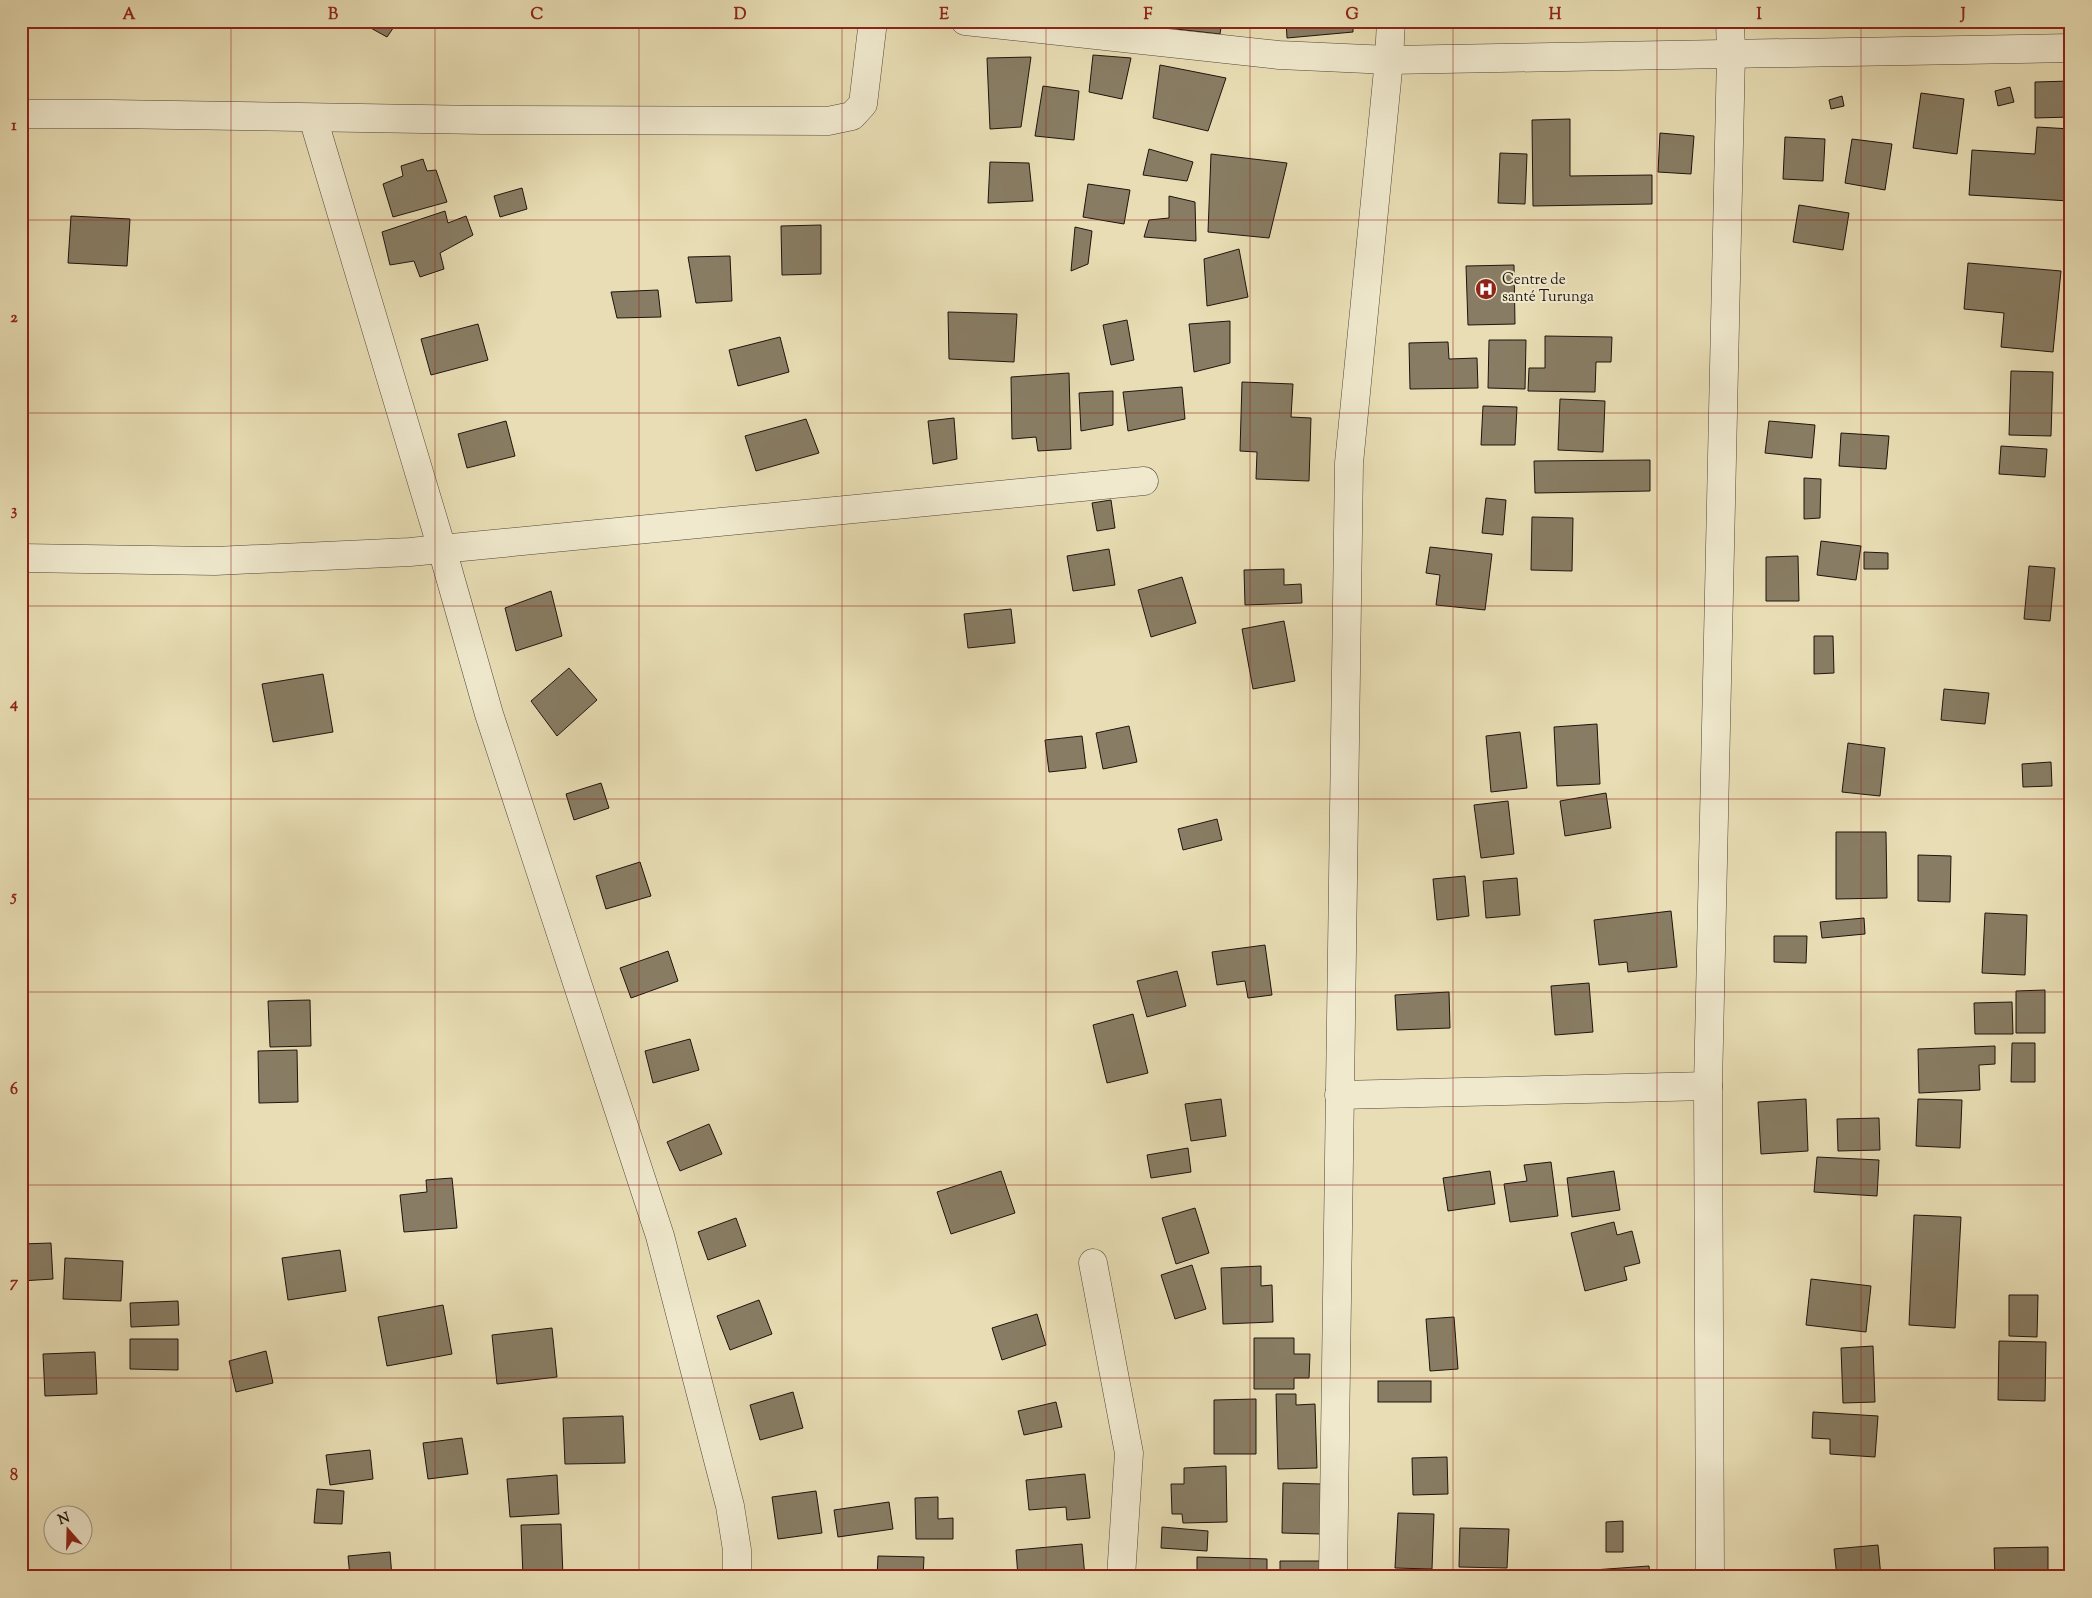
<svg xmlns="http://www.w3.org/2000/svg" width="2092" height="1598" viewBox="0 0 2092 1598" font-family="'Sorts Mill Goudy',serif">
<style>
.building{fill:#887d64;stroke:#1f140d}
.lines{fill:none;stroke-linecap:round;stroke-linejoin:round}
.minor-casing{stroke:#514637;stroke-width:29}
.minor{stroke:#f0e9ce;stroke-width:28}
.grid{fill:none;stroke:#8f2418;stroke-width:1;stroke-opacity:0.55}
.labels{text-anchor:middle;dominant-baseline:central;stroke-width:4;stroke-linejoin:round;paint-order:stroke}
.poi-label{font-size:15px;fill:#1f140d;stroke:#f0e9ce;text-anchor:start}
.neatline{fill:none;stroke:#8f2418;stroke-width:2}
.grid-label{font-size:16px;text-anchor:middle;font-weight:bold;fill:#8f2418}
</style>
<rect width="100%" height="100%" fill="#e8ddb4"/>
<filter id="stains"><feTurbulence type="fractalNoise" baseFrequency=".004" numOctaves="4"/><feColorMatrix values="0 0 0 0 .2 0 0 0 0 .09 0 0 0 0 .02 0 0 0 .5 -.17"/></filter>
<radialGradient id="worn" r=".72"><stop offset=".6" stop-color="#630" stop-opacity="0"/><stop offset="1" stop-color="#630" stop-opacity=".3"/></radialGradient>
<g class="building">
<polygon points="358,21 398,21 387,37"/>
<polygon points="571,21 604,21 604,27"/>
<polygon points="1168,21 1222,21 1220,34 1167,28"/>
<polygon points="1286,21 1353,21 1353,32 1287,38"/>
<polygon points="1093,55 1131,58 1122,99 1089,92"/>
<polygon points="1031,57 1021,127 990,129 987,58"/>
<polygon points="1160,65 1226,78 1208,131 1153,118"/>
<polygon points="2071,81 2071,117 2035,118 2035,82"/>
<polygon points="1043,86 1079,91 1074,140 1035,136"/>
<polygon points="2010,87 2014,102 1998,106 1995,91"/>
<polygon points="1921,93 1964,99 1957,154 1913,148"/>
<polygon points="1842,96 1844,106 1831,109 1829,100"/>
<polygon points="1570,119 1570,176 1652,175 1652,204 1533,206 1532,120"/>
<polygon points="2037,127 2071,129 2069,201 1969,195 1972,150 2035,154"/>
<polygon points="1660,133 1694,136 1691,174 1658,172"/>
<polygon points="1785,137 1825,139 1823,181 1783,179"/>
<polygon points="1852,139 1892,144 1885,190 1845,183"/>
<polygon points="1149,149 1193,162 1187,181 1143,175"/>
<polygon points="1500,153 1527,154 1525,204 1498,203"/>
<polygon points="1211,154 1287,163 1269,238 1208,232"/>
<polygon points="423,159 427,171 436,170 447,202 393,217 383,184 403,176 401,166"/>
<polygon points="990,162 1029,163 1033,201 988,203"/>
<polygon points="1088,184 1130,190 1124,224 1083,217"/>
<polygon points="522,188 527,209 500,217 494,196"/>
<polygon points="1169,196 1195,202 1196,241 1144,237 1149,220 1169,218"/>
<polygon points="1799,205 1849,213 1843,250 1793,242"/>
<polygon points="445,211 448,223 466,216 473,235 440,253 444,269 420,277 414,261 390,265 382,232"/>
<polygon points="71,216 130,219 127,266 68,263"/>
<polygon points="821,225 821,274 782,275 781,226"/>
<polygon points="1075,227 1092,231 1088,264 1071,271"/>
<polygon points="1239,249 1248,297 1207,306 1204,259"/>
<polygon points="730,256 732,301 696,303 688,257"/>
<polygon points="1968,263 2061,271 2053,352 2001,347 2004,313 1964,309"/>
<polygon points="1514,265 1515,324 1468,325 1466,266"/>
<polygon points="658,290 661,317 617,318 611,292"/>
<polygon points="948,312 1017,314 1014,362 949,359"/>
<polygon points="1127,320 1134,360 1111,365 1103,325"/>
<polygon points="1230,321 1230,363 1194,372 1189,324"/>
<polygon points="478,324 488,360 431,375 421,339"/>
<polygon points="1545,336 1612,337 1611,362 1596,362 1595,392 1528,391 1529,368 1545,368"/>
<polygon points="780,337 789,372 738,386 729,350"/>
<polygon points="1489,340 1526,340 1525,389 1488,388"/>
<polygon points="1448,342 1449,359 1477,358 1478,388 1410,389 1409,343"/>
<polygon points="2011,371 2053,372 2051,436 2009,435"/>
<polygon points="1069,373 1071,449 1038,451 1036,437 1012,439 1011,377"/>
<polygon points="1242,382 1293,384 1291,417 1311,418 1309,481 1256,479 1257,452 1240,451"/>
<polygon points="1182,387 1185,419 1128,431 1123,392"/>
<polygon points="1113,391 1113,425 1081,431 1079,393"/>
<polygon points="1560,399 1605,401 1603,452 1558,450"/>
<polygon points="1483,406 1517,407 1515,445 1481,445"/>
<polygon points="954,418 957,459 933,464 928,421"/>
<polygon points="806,419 819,453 756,471 745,436"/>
<polygon points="506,421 515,456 467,468 458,434"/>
<polygon points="1769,421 1815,425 1812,458 1765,453"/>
<polygon points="1841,433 1889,436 1886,469 1839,466"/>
<polygon points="2001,446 2047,449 2045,477 1999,474"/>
<polygon points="1650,460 1650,491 1535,493 1534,461"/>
<polygon points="1804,478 1821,479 1820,518 1804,519"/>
<polygon points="1486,498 1506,500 1503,535 1482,533"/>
<polygon points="1111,500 1115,528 1097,531 1092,503"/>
<polygon points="1532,517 1573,518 1572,571 1531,570"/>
<polygon points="1821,541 1861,546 1856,580 1817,575"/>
<polygon points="1430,547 1492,554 1485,610 1436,605 1440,575 1426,573"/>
<polygon points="1109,549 1115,585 1073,591 1067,556"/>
<polygon points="1864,552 1888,553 1888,569 1864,569"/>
<polygon points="1798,556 1799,601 1766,601 1766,557"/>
<polygon points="2029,566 2055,568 2050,621 2024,619"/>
<polygon points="1284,569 1284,585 1301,584 1302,603 1245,605 1244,570"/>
<polygon points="1182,577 1196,623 1151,637 1138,590"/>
<polygon points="551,591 562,636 516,651 505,608"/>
<polygon points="1011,609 1015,643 968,648 964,614"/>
<polygon points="1284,621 1295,681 1253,689 1242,629"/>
<polygon points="1814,636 1833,636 1834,673 1814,674"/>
<polygon points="569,668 597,700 557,736 531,701"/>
<polygon points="323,674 333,732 273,742 262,684"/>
<polygon points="1944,689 1989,693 1985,724 1941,720"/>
<polygon points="1597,724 1600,784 1557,786 1554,727"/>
<polygon points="1129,726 1137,762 1103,769 1096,733"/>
<polygon points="1520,732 1527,788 1491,792 1486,736"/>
<polygon points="1082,736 1086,768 1049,772 1045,740"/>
<polygon points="1848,743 1885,748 1880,796 1842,792"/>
<polygon points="2051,762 2052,786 2023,787 2022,764"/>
<polygon points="601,783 609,808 574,820 566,794"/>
<polygon points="1606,793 1611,828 1565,836 1560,801"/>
<polygon points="1508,801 1514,854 1481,858 1474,805"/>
<polygon points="1217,819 1222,840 1183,850 1178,829"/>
<polygon points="1836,832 1886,832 1887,898 1836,899"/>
<polygon points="1918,855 1951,856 1950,902 1918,901"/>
<polygon points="640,862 651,896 606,909 596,876"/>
<polygon points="1465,876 1469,916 1437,920 1433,879"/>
<polygon points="1517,878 1520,915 1486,918 1483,881"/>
<polygon points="1671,911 1677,967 1628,972 1627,962 1599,965 1594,920"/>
<polygon points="1985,913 2027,915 2025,975 1982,973"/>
<polygon points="1864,918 1865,934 1822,938 1820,922"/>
<polygon points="1774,936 1807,936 1806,963 1774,962"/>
<polygon points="1265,945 1272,995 1248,998 1245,981 1217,985 1212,952"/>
<polygon points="668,951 678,981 631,998 620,968"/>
<polygon points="1177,971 1186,1006 1147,1017 1137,981"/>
<polygon points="1589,983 1593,1032 1555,1035 1551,986"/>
<polygon points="2045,990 2045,1033 2016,1033 2016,991"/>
<polygon points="1449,992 1450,1028 1397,1030 1395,995"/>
<polygon points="310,1000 311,1046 270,1047 268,1001"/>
<polygon points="2012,1002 2013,1034 1975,1034 1974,1003"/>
<polygon points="1133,1014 1148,1073 1107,1083 1093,1025"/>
<polygon points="690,1039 699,1070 653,1083 645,1051"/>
<polygon points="2012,1043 2035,1043 2035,1082 2011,1082"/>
<polygon points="1995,1046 1995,1064 1979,1065 1980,1090 1919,1093 1918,1049"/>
<polygon points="297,1050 298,1102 259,1103 258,1051"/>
<polygon points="1221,1099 1226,1136 1191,1141 1185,1104"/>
<polygon points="1806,1099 1808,1151 1761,1154 1758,1102"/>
<polygon points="1918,1099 1962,1100 1960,1148 1916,1146"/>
<polygon points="1879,1118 1880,1150 1838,1151 1837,1119"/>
<polygon points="709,1124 722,1154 680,1171 667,1142"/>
<polygon points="1188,1148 1191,1172 1151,1178 1147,1155"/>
<polygon points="1817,1157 1879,1160 1877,1196 1814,1192"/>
<polygon points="1551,1162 1558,1216 1510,1222 1504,1184 1527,1181 1524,1165"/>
<polygon points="1001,1171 1015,1213 951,1234 937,1192"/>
<polygon points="1490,1171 1495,1204 1448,1211 1443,1178"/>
<polygon points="1614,1171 1620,1210 1572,1217 1567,1178"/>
<polygon points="452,1178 457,1228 404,1232 400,1195 427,1192 426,1180"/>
<polygon points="1195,1208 1209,1253 1176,1264 1162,1218"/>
<polygon points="1914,1215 1961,1217 1955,1328 1909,1325"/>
<polygon points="736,1218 746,1246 708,1260 698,1232"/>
<polygon points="1614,1222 1617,1235 1632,1231 1640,1263 1624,1267 1627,1280 1585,1291 1571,1233"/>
<polygon points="51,1243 53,1279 21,1281 21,1244"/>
<polygon points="340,1250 346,1291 288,1300 282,1258"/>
<polygon points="65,1258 123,1261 121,1301 63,1299"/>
<polygon points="1192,1265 1206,1309 1175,1319 1161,1275"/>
<polygon points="1261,1266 1261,1286 1272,1285 1273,1322 1223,1324 1221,1268"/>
<polygon points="1811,1279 1871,1286 1866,1332 1806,1325"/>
<polygon points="2009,1295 2038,1295 2037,1337 2009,1336"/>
<polygon points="759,1300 772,1334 730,1350 717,1316"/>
<polygon points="178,1301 179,1325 131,1327 130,1303"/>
<polygon points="443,1305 452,1354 387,1366 378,1317"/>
<polygon points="1037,1314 1046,1345 1002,1360 992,1328"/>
<polygon points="1454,1317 1458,1369 1430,1371 1426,1319"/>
<polygon points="552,1328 557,1377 497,1384 492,1335"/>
<polygon points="1254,1338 1294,1338 1294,1354 1310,1354 1309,1378 1294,1378 1294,1389 1254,1389"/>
<polygon points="130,1339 178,1339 178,1370 130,1369"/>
<polygon points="1999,1341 2046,1342 2045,1401 1998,1400"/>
<polygon points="1873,1346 1875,1402 1843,1403 1841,1348"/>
<polygon points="266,1351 273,1383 236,1392 229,1361"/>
<polygon points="95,1352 97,1394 45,1396 43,1354"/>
<rect x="1378" y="1381" width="53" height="21"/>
<polygon points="793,1392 803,1428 760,1440 750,1405"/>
<polygon points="1276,1394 1296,1394 1296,1405 1315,1404 1317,1468 1278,1469"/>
<polygon points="1256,1399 1256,1454 1214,1454 1214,1400"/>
<polygon points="1056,1402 1062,1427 1024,1435 1018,1411"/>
<polygon points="1813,1412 1878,1416 1875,1457 1830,1454 1830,1439 1812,1438"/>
<polygon points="623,1416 625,1463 565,1464 563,1418"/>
<polygon points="462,1438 468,1474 428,1479 423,1443"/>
<polygon points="370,1450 373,1479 330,1485 326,1455"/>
<polygon points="1447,1457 1448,1494 1413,1495 1412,1458"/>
<polygon points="1226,1466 1227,1522 1183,1523 1182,1514 1172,1514 1171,1484 1184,1484 1184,1468"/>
<polygon points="1085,1474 1090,1518 1067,1520 1066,1507 1029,1510 1026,1480"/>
<polygon points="557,1475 559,1514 510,1517 507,1479"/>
<polygon points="1283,1483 1322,1484 1321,1534 1282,1533"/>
<polygon points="317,1489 344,1491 342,1524 314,1523"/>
<polygon points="816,1491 822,1533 778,1539 772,1497"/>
<polygon points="938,1497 938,1519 953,1518 953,1539 916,1539 915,1498"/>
<polygon points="889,1502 893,1529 838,1537 834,1510"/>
<polygon points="1398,1513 1434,1514 1432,1569 1395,1568"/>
<polygon points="1623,1521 1623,1552 1606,1552 1606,1522"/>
<polygon points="561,1524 563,1577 523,1577 521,1525"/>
<polygon points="1162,1527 1208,1531 1207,1551 1161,1548"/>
<polygon points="1460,1528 1509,1529 1507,1568 1459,1567"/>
<polygon points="1082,1544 1085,1577 1062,1577 1062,1574 1018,1577 1016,1550"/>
<polygon points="1878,1545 1881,1577 1837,1577 1834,1549"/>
<polygon points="2048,1547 2048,1577 1995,1577 1994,1548"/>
<polygon points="390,1552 392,1577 350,1577 348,1556"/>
<polygon points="878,1556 924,1557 923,1577 877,1577"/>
<polygon points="1197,1557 1267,1559 1267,1577 1197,1577"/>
<polygon points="1280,1561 1320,1561 1321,1577 1280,1577"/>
<polygon points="1649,1566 1650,1577 1593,1577 1593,1570"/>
<polygon points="1517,1572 1553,1573 1553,1577 1517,1577"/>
</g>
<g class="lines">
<g class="minor-casing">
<g id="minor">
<polyline points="965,21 1279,55 1389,60 2071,48"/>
<polyline points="21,114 110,114 483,120 828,121 852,116 863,104 873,21"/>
<polyline points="313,118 442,549 489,714 660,1236 730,1506 737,1550 737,1577"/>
<polyline points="21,558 215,561 410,552 1144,481"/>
<polyline points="1339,1095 1708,1086"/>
<polyline points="1093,1263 1129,1453 1121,1577"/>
<polyline points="1333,1577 1349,463 1389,60 1391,21"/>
<polyline points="1710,1577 1708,1086 1731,54 1730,21"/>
</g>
</g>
<use href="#minor" class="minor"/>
</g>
<path class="grid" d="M231 21V1577M435 21V1577M639 21V1577M842 21V1577M1046 21V1577M1250 21V1577M1453 21V1577M1657 21V1577M1861 21V1577M21 220H2071M21 413H2071M21 606H2071M21 799H2071M21 992H2071M21 1185H2071M21 1378H2071"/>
<defs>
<g id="hospital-disc" transform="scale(1.125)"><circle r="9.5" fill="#8f2418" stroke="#f0e9ce"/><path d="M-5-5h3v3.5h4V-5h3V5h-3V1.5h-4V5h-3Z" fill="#fff"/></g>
</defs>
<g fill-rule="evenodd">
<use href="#hospital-disc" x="1486" y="289"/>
</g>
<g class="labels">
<g class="poi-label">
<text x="1502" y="280">Centre de<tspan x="1502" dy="17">santé Turunga</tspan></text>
</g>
</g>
<rect width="2092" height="1598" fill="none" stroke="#e8ddb4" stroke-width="55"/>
<g transform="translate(68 1530) rotate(340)"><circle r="24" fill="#f0e9ce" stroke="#9c9481"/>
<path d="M0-4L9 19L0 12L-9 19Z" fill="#8f2418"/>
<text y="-8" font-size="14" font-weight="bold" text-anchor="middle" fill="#1f140d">N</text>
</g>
<rect x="28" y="28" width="2036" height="1542" class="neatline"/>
<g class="grid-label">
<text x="129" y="19">A</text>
<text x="333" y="19">B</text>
<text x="537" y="19">C</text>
<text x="740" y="19">D</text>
<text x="944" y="19">E</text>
<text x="1148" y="19">F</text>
<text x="1352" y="19">G</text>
<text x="1555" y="19">H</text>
<text x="1759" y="19">I</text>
<text x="1963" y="19">J</text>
<text x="14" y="130">1</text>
<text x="14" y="322">2</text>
<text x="14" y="515">3</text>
<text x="14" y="708">4</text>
<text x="14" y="901">5</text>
<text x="14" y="1094">6</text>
<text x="14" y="1287">7</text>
<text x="14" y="1480">8</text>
</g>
<rect width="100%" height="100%" filter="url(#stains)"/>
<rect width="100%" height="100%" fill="url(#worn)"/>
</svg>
